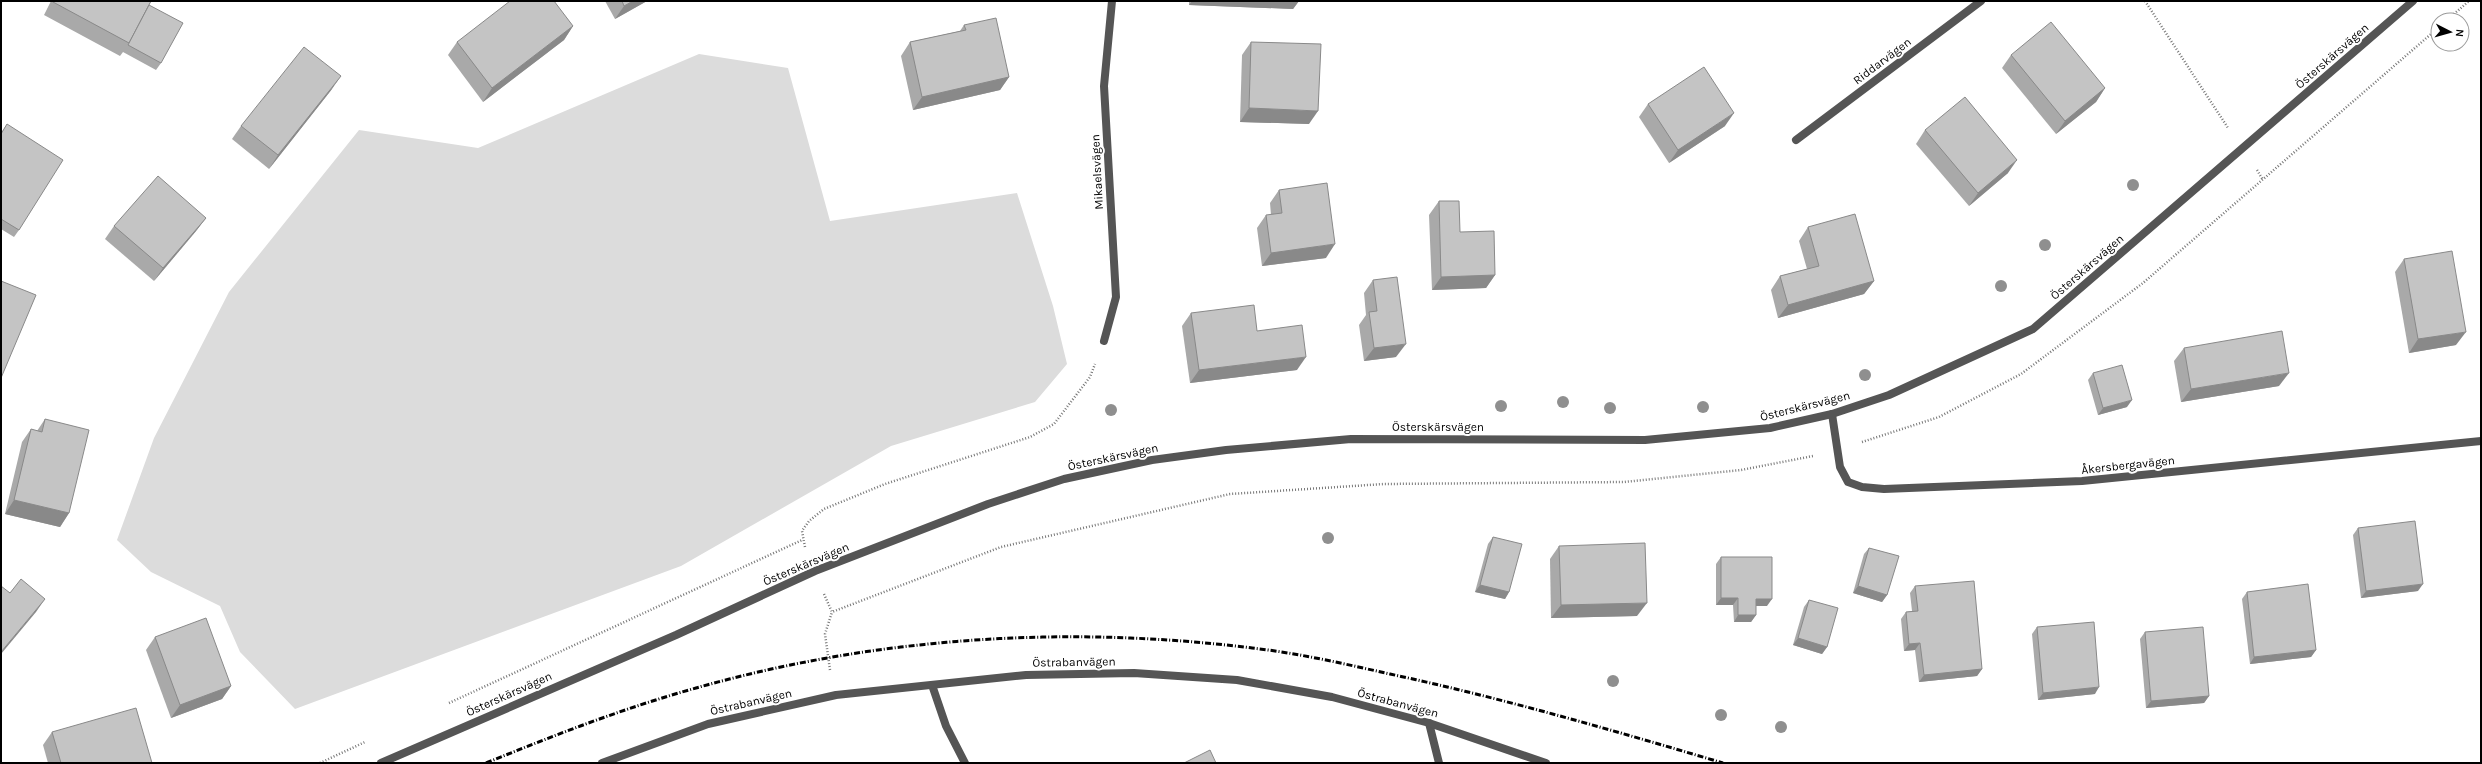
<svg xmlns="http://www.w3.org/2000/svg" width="2482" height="764" viewBox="0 0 2482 764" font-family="Karla,sans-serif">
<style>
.green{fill:#dcdcdc}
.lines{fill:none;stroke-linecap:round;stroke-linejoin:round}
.path{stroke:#777;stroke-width:2.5;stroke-dasharray:1 2;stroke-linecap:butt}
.minor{stroke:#555;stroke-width:8}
.rail{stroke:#000;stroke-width:3;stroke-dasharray:6 2 1 2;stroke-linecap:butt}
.tree{fill:#8f8f8f}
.wall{fill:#a9a9a9}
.shaded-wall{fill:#898989}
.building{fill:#c4c4c4;stroke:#898989}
.labels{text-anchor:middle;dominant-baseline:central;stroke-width:4;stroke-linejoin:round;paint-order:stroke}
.street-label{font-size:12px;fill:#000;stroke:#fff}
</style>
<rect width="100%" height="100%" fill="#fff"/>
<polygon class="green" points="699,54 788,68 830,221 1017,193 1053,306 1067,364 1035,402 891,446 681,566 295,709 240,652 220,606 151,572 117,540 154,438 229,292 359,130 478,148"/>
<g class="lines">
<g class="path">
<polyline points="2145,1 2228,128"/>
<polyline points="2447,20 2469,1"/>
<polyline points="2257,170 2263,180"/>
<polyline points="1862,442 1939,417 2021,374 2143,283 2438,28"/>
<polyline points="805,547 802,531 809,521 824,509 885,484 1030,437 1054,424 1090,377 1095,364"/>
<polyline points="824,594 832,612 1001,547 1230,494 1384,484 1624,482 1741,470 1813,456"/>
<polyline points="830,670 825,634 832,612"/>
<polyline points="449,703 802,540"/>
<polyline points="320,763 365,742"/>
</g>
<g class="minor">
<polyline points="1796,140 1981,1"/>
<polyline points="1104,341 1116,297 1104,86 1112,1"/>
<polyline points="1832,414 1840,467 1848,482 1862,487 1884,489 2082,481 2481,441"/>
<polyline points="932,685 946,726 965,763"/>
<polyline points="1429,723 1439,763"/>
<polyline points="381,763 676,635 815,571 988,504 1064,479 1152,460 1226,450 1351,439 1645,440 1770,428 1832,414 1889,395 2033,329 2413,1"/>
<polyline points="602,763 708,724 836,695 1026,675 1134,673 1237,680 1332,697 1429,723 1546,763"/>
</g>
<path class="rail" d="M486 763C555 735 624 708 696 688 876 637 1067 625 1252 648 1298 653 1345 664 1390 674 1502 698 1612 730 1723 763"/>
</g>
<g class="tree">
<circle cx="2133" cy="185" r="6"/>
<circle cx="2045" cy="245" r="6"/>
<circle cx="2001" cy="286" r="6"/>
<circle cx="1865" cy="375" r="6"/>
<circle cx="1563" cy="402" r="6"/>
<circle cx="1501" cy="406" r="6"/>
<circle cx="1703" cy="407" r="6"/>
<circle cx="1610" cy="408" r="6"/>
<circle cx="1111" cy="410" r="6"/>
<circle cx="1328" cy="538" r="6"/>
<circle cx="1613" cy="681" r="6"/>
<circle cx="1721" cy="715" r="6"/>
<circle cx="1781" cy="727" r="6"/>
</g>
<g class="wall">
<polygon points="51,1 151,1 149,5 161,63 156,70 123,52 120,56 44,15"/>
<polygon points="605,1 647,1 615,19"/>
<polygon points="1189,1 1299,1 1293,9 1189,5"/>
<polygon points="964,25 1009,77 1000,90 913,110 901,56 910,42 960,31"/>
<polygon points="573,26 564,40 483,102 448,55 457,42"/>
<polygon points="1251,42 1309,124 1240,122 1242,55"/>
<polygon points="2011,55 2105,88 2096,102 2056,134 2002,68"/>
<polygon points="332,89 269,169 232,139 241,126"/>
<polygon points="1648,104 1725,126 1669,163 1639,117"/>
<polygon points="7,124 19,230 14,237 1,229 1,133"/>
<polygon points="1925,130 2008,173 1969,206 1916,144"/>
<polygon points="1279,190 1326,258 1262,266 1257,228 1266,215 1271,215 1270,203"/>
<polygon points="1439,201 1460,232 1495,275 1486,288 1432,290 1429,215"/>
<polygon points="206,218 196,231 154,281 105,239 114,226"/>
<polygon points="1808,227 1874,281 1864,294 1778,318 1771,290 1780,276 1807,269 1799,241"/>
<polygon points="2404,259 2456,345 2409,353 2395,272"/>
<polygon points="1373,280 1396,357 1364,361 1359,325 1366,315 1364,293"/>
<polygon points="1191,313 1257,331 1297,370 1190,383 1182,326"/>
<polygon points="2184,348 2279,386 2181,402 2174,361"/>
<polygon points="2093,373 2127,407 2098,415 2088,380"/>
<polygon points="45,419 69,513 60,527 5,514 22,442 31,429 37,431"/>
<polygon points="2358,528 2418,591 2361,598 2353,535"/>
<polygon points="1493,537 1509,592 1505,599 1475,592 1488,544"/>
<polygon points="1559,546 1637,616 1551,618 1550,559"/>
<polygon points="1869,548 1887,595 1882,602 1853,593 1864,554"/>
<polygon points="1721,557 1767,606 1756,606 1756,615 1751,622 1734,622 1733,605 1716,605 1716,564"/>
<polygon points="1915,586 1982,669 1977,676 1919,682 1915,650 1904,651 1901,619 1906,612 1912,611 1910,593"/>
<polygon points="2247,592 2316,650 2311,657 2250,664 2242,599"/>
<polygon points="1809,600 1827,647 1822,654 1793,645 1804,607"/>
<polygon points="2037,627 2095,694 2038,700 2032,634"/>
<polygon points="2145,632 2209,696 2204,703 2146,708 2140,639"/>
<polygon points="155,637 231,686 222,699 171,718 146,650"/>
<polygon points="52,732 152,763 48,763 43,745"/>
</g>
<g class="shaded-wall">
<polygon points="633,1 647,1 615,19 624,6"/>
<polygon points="1192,1 1299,1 1293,9 1189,5"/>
<polygon points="573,26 564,40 483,102 492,88"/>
<polygon points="341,76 332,89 269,169 278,155"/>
<polygon points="1009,77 1000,90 913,110 922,97"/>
<polygon points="2105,88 2096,102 2056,134 2065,121"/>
<polygon points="1249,108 1318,111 1309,124 1240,122"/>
<polygon points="1734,113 1725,126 1669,163 1678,150"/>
<polygon points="2017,160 2008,173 1969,206 1978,193"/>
<polygon points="206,218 196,231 154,281 163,268"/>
<polygon points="1335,244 1326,258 1262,266 1271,253"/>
<polygon points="1495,275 1486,288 1432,290 1441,277"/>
<polygon points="1874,281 1864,294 1778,318 1788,305"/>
<polygon points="2466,332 2456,345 2409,353 2418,339"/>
<polygon points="1406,344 1396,357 1364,361 1374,348"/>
<polygon points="1306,357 1297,370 1190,383 1199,370"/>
<polygon points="2289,373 2279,386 2181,402 2191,389"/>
<polygon points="2132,400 2127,407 2098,415 2103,408"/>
<polygon points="14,500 69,513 60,527 5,514"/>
<polygon points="2423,584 2418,591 2361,598 2366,591"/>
<polygon points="1480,585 1509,592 1505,599 1475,592"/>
<polygon points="1858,586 1887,595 1882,602 1853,593"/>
<polygon points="1721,598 1738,598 1733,605 1716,605"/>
<polygon points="45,599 36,612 1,654 1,652"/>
<polygon points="1756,599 1772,599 1767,606 1751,606"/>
<polygon points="1647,603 1637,616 1551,618 1561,605"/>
<polygon points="1738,615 1756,615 1751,622 1734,622"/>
<polygon points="1798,638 1827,647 1822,654 1793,645"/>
<polygon points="1920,643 1915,650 1904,651 1909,644"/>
<polygon points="2316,650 2311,657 2250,664 2254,657"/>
<polygon points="1982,669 1977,676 1919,682 1924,675"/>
<polygon points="231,686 222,699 171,718 180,705"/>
<polygon points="2099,687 2095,694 2038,700 2043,693"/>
<polygon points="2209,696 2204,703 2146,708 2151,701"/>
</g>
<g class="building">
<polygon points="54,1 151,1 129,43 53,2"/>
<polygon points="510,1 554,1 573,26 492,88 457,42"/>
<polygon points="622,1 633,1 624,6"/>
<polygon points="149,5 183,23 161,63 128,45"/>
<polygon points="996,18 1009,77 922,97 910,42 966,30 964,25"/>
<polygon points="2051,22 2105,88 2065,121 2011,55"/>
<polygon points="1251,42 1321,44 1318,111 1249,108"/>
<polygon points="304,47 341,76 278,155 241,126"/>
<polygon points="1704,67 1734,113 1678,150 1648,104"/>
<polygon points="1965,97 2017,160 1978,193 1925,130"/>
<polygon points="7,124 63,160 19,230 1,219 1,134"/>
<polygon points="158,176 206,218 163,268 114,226"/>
<polygon points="1327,183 1335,244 1271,253 1266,215 1282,213 1279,190"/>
<polygon points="1439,201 1459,201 1460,232 1494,231 1495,275 1441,277"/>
<polygon points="1855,214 1874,281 1788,305 1780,276 1819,266 1808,227"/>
<polygon points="2452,251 2466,332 2418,339 2404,259"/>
<polygon points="1397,277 1406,344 1374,348 1369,312 1377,311 1373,280"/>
<polygon points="1,281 36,295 1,378"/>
<polygon points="1254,305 1257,331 1302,325 1306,357 1199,370 1191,313"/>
<polygon points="2282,331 2289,373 2191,389 2184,348"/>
<polygon points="2122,365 2132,400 2103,408 2093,373"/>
<polygon points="45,419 89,430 69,513 14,500 31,429 42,432"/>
<polygon points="2415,521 2423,584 2366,591 2358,528"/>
<polygon points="1493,537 1522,544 1509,592 1480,585"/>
<polygon points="1645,543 1647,603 1561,605 1559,546"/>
<polygon points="1869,548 1899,556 1887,595 1858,586"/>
<polygon points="1721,557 1772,557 1772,599 1756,599 1756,615 1738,615 1738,598 1721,598"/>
<polygon points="21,579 45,599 1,652 1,586 10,593"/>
<polygon points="1974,581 1982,669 1924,675 1920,643 1909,644 1906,612 1918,611 1915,586"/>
<polygon points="2308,584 2316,650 2254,657 2247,592"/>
<polygon points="1809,600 1838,608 1827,647 1798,638"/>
<polygon points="206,618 231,686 180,705 155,637"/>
<polygon points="2094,622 2099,687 2043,693 2037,627"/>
<polygon points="2203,627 2209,696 2151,701 2145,632"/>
<polygon points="136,708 152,763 61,763 52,732"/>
<polygon points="1210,750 1216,763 1184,763"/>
</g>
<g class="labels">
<g class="street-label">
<text transform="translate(2332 56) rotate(-41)">Österskärsvägen</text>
<text transform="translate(1882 61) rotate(-37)">Riddarvägen</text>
<text transform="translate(1097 172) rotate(-93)">Mikaelsvägen</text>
<text transform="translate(2087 267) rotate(-41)">Österskärsvägen</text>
<text transform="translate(1805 406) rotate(-14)">Österskärsvägen</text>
<text x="1438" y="427">Österskärsvägen</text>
<text transform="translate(1113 457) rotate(-12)">Österskärsvägen</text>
<text transform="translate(2128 465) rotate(-6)">Åkersbergavägen</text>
<text transform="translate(806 564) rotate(-23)">Österskärsvägen</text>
<text transform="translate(1074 662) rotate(-1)">Östrabanvägen</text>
<text transform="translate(509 694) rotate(-24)">Österskärsvägen</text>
<text transform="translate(751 702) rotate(-13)">Östrabanvägen</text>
<text transform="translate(1398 703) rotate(15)">Östrabanvägen</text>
</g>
</g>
<rect width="2482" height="764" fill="none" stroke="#000000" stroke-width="4"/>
<g transform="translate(2450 32) rotate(96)"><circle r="19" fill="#ffffff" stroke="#999999"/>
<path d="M0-3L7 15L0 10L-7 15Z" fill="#000000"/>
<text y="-6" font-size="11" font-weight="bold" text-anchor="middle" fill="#000000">N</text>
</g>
</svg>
